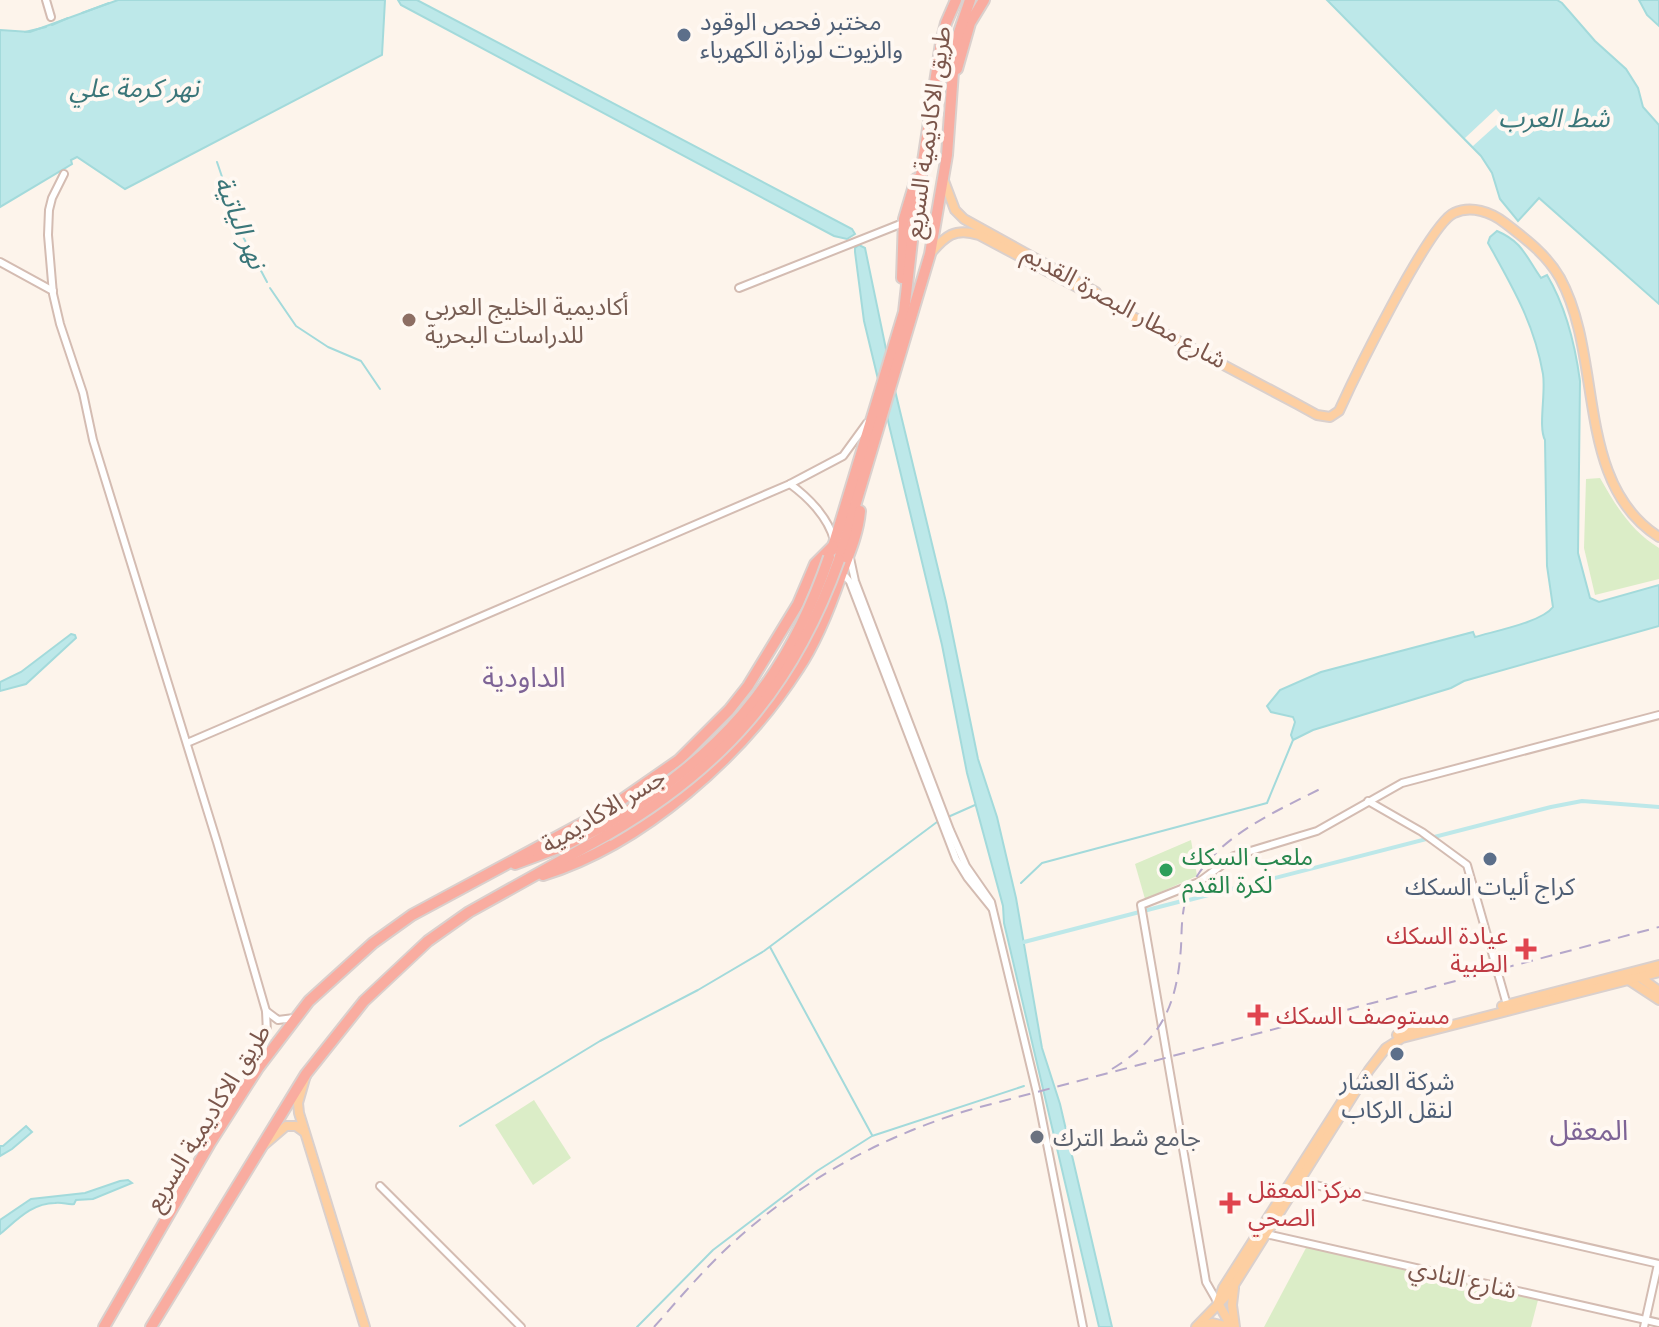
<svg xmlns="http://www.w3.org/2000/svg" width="1659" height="1327" viewBox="0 0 1659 1327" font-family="'Public Sans','Noto Sans Arabic',sans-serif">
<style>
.green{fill:#dbedc7}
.water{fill:#bde8e9;stroke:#a3dadb;stroke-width:2}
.pier{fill:#fdf4eb}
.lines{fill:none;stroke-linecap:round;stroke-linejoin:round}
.stream{stroke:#a3dadb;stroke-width:2}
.canal{stroke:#bde8e9;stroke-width:4}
.minor-casing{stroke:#d4bcb2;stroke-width:10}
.major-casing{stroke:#dad0cd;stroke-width:12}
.highway-casing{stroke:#dad0cd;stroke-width:14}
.minor{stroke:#fff;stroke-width:6}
.major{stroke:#fdcfa2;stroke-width:8}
.highway{stroke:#f9aca0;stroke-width:10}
.rail{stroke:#b5a7ca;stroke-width:2;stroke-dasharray:12 8;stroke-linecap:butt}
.highway-bridge-casing{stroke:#dad0cd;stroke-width:14;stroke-linecap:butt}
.highway-bridge{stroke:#f9aca0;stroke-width:10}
.service-dot{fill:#5c6f8a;stroke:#fff8f2;stroke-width:3}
.education-dot{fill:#8d6e63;stroke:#fff8f2;stroke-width:3}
.leisure-dot{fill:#2e9e5b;stroke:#fff8f2;stroke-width:3}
.health-dot{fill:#e0444e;stroke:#fff8f2;stroke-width:3}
.worship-dot{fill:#6b7280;stroke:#fff8f2;stroke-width:3}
.labels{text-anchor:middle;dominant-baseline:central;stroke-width:8;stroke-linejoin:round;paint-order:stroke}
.service-label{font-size:24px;fill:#4e5e75;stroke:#fff8f2}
.street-label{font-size:24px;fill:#7b564b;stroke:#fff8f2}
.education-label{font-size:24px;fill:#785e54;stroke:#fff8f2;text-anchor:start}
.leisure-label{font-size:24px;fill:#27864d;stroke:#fff8f2;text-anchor:start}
.health-label{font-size:24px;fill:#be3a42;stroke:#fff8f2;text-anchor:start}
.worship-label{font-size:24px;fill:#5b616d;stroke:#fff8f2;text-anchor:start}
.water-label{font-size:26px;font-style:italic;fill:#3a7679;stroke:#fff8f2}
.quarter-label{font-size:28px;fill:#7e6496;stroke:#fff8f2}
</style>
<rect width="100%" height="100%" fill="#fdf4eb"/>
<g class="green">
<path d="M1600 478C1616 506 1631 531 1659 548V579L1595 595 1584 548 1586 479Z"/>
<polygon points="1191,840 1197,876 1145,899 1135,864"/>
<polygon points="534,1100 571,1158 533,1185 495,1125"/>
<polygon points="1307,1246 1538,1300 1531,1327 1264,1327"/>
</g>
<g class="water">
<polygon points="118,0 385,0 382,55 125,189 77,157 71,160 72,164 0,207 0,30 30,32"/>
<polygon points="398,0 417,0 852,229 855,234 847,239 834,236 401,5"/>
<polygon points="1327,0 1557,0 1562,3 1595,41 1626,69 1638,88 1643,107 1659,125 1659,304 1539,198 1518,221 1500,199 1492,173 1481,156"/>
<polygon points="1639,0 1659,0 1659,26 1647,15"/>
<path d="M1497 231C1523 242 1526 257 1541 278L1547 275C1566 307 1575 344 1580 381L1578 553 1590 598 1599 602 1659 585V626L1464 681 1451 688 1313 730 1293 740 1291 735 1295 722 1293 717 1271 712 1267 706 1280 690 1321 672 1473 632 1475 637C1495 631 1542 622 1553 607L1547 566 1545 440C1538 427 1546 393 1543 374 1534 323 1513 288 1488 243L1490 237Z"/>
<polygon points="859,245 865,248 892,378 946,602 978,759 997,817 1016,898 1042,1048 1060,1104 1112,1327 1099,1327 1004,923 1003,906 967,773 942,645 864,321 855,252 855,248"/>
<polygon points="71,634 75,635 76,638 26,684 0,691 0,682 21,672"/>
<polygon points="26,1126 32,1132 12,1149 0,1156 0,1146 3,1146"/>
<path d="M128 1180 132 1183 93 1199 76 1200 74 1204C68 1205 63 1202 55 1203 32 1203 17 1220 0 1234V1220L31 1199 85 1193 120 1181Z"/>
</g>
<polygon class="pier" points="1496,109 1504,118 1473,146 1465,138"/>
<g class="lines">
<g class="stream">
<polyline points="82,13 109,3"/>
<polyline points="52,25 68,18"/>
<polyline points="25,32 46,27"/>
<polyline points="217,162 241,233 267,282"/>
<polyline points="270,288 296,326 328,347 361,361 380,389"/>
<polyline points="948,817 975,805"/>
<polyline points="1021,883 1042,863 1267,803 1293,740"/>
<polyline points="770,947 872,1135"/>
<polyline points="460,1126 600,1041 698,990 764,951 937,822"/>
<polyline points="637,1327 713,1250 817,1171 872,1136 1024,1086"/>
</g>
<g class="canal">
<polyline points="1189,900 1551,807 1582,801 1659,807"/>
<polyline points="1024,942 1182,901"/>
</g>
<g class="minor-casing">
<g id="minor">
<polyline points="46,0 51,17"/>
<polyline points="64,174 52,198 49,210 48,235 53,294 60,324 83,393 93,440 217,842 266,1011 267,1033 261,1059"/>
<polyline points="0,262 53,291"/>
<polyline points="739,288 903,223"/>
<path d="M790 484C808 497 828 517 834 540"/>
<polyline points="850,558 855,581 950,830 966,866 991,902 1037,1093 1083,1327"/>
<polyline points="841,578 846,577 850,582 956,859 967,877 992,908"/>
<polyline points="187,743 790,484 843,456 867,423"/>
<polyline points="1368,801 1422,832 1467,865 1507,1005"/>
<polyline points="266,1011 278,1020 294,1018"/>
<polyline points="1298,1181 1659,1264"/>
<polyline points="380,1186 521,1327"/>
<polyline points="1266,1234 1659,1323"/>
<polyline points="1218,1303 1206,1282 1141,905 1199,882 1234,856 1317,831 1402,783 1659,715"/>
<polyline points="1644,1327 1658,1264"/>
</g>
</g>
<g class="major-casing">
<g id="major">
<polyline points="944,181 955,210 964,219 1096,292"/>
<path d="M930 254C945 236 955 227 979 235L1297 404 1317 415 1330 417 1339 411C1354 378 1429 224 1454 213 1471 205 1491 212 1505 223 1526 239 1547 255 1560 278 1604 358 1574 483 1659 537"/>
<polyline points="1637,975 1659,991"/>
<polyline points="1627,979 1659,1000"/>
<polyline points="1502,1006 1659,965"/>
<polyline points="1397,1035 1430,1024"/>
<polyline points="306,1075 298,1103 299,1113 365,1327"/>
<polyline points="265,1144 286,1126 296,1126 303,1131"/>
<polyline points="1234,1288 1232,1305 1235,1327"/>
<polyline points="1218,1302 1223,1288 1350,1089"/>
<polyline points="1218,1303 1231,1326"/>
<polyline points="1196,1327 1229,1293 1369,1070 1386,1048 1402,1038 1659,972"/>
<polyline points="1197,1327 1212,1323 1229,1327"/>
</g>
</g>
<g class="highway-casing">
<g id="highway">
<polyline points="957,69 970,23 984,0"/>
<polyline points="902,278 904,219 916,179"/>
<polyline points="832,550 904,312 915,214 941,43 946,23 956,0"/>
<polyline points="839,560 930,254 947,155 955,44 970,0"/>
<polyline points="515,864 561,847 602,827"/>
<path d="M543 875C643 844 742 756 798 669 817 641 830 607 841 575 849 554 858 534 860 511"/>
<polyline points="104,1327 210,1143 258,1068 309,1001 373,943 412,915 607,810 679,760 729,710 748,686 798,604 815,564 833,546"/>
<polyline points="151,1327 306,1074 364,1001 428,941 469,912 607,835"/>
</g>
</g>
<use href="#minor" class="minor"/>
<use href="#major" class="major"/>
<use href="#highway" class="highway"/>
<g class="rail">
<path d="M1112 1069C1163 1038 1177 1004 1181 947 1182 926 1181 906 1191 887 1215 837 1275 812 1322 788"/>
<path d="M654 1327C677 1301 700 1274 725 1250 795 1184 877 1138 969 1110L1659 927"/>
</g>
<g class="highway-bridge-casing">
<g id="highway-bridge">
<path d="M602 827C718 758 785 686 829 557"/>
<path d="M607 835C724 767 793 688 839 560"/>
</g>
</g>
<use href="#highway-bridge" class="highway-bridge"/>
</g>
<g class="service-dot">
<circle cx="684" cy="35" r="8"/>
<circle cx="1490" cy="859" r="8"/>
<circle cx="1397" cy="1054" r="8"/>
</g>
<circle class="education-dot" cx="409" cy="320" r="8"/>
<circle class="leisure-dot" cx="1166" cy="870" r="8"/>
<g class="health-dot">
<path d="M1522 937h8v8h8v8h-8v8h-8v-8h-8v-8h8z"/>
<path d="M1254 1003h8v8h8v8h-8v8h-8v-8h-8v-8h8z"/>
<path d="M1226 1191h8v8h8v8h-8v8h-8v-8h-8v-8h8z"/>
</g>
<circle class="worship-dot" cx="1037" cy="1137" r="8"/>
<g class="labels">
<g class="service-label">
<text x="700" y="21" text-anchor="start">مختبر فحص الوقود<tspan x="700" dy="28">والزيوت لوزارة الكهرباء</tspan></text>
<text x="1490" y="886">كراج أليات السكك</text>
<text x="1397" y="1081">شركة العشار<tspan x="1397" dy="28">لنقل الركاب</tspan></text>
</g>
<g class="street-label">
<text transform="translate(927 132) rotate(-82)">طريق الاكاديمية السريع</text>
<text transform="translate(1125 306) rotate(29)">شارع مطار البصرة القديم</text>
<text transform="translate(603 810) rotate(-31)">جسر الاكاديمية</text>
<text transform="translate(207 1117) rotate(-58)">طريق الاكاديمية السريع</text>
<text transform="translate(1463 1278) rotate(13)">شارع النادي</text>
</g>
<g class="education-label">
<text x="425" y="306">أكاديمية الخليج العربي<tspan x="425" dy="28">للدراسات البحرية</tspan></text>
</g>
<g class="leisure-label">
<text x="1182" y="856">ملعب السكك<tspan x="1182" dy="28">لكرة القدم</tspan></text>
</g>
<g class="health-label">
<text x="1508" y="935" text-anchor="end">عيادة السكك<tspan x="1508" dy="28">الطبية</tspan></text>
<text x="1276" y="1015">مستوصف السكك</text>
<text x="1248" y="1189">مركز المعقل<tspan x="1248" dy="28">الصحي</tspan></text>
</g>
<g class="worship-label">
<text x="1053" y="1137">جامع شط الترك</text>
</g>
<g class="water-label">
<text x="134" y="87">نهر كرمة علي</text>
<text x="1554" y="117">شط العرب</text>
<text transform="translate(241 222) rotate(68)">نهر الياتية</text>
</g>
<g class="quarter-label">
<text x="524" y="676">الداودية</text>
<text x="1589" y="1129">المعقل</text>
</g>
</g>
</svg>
